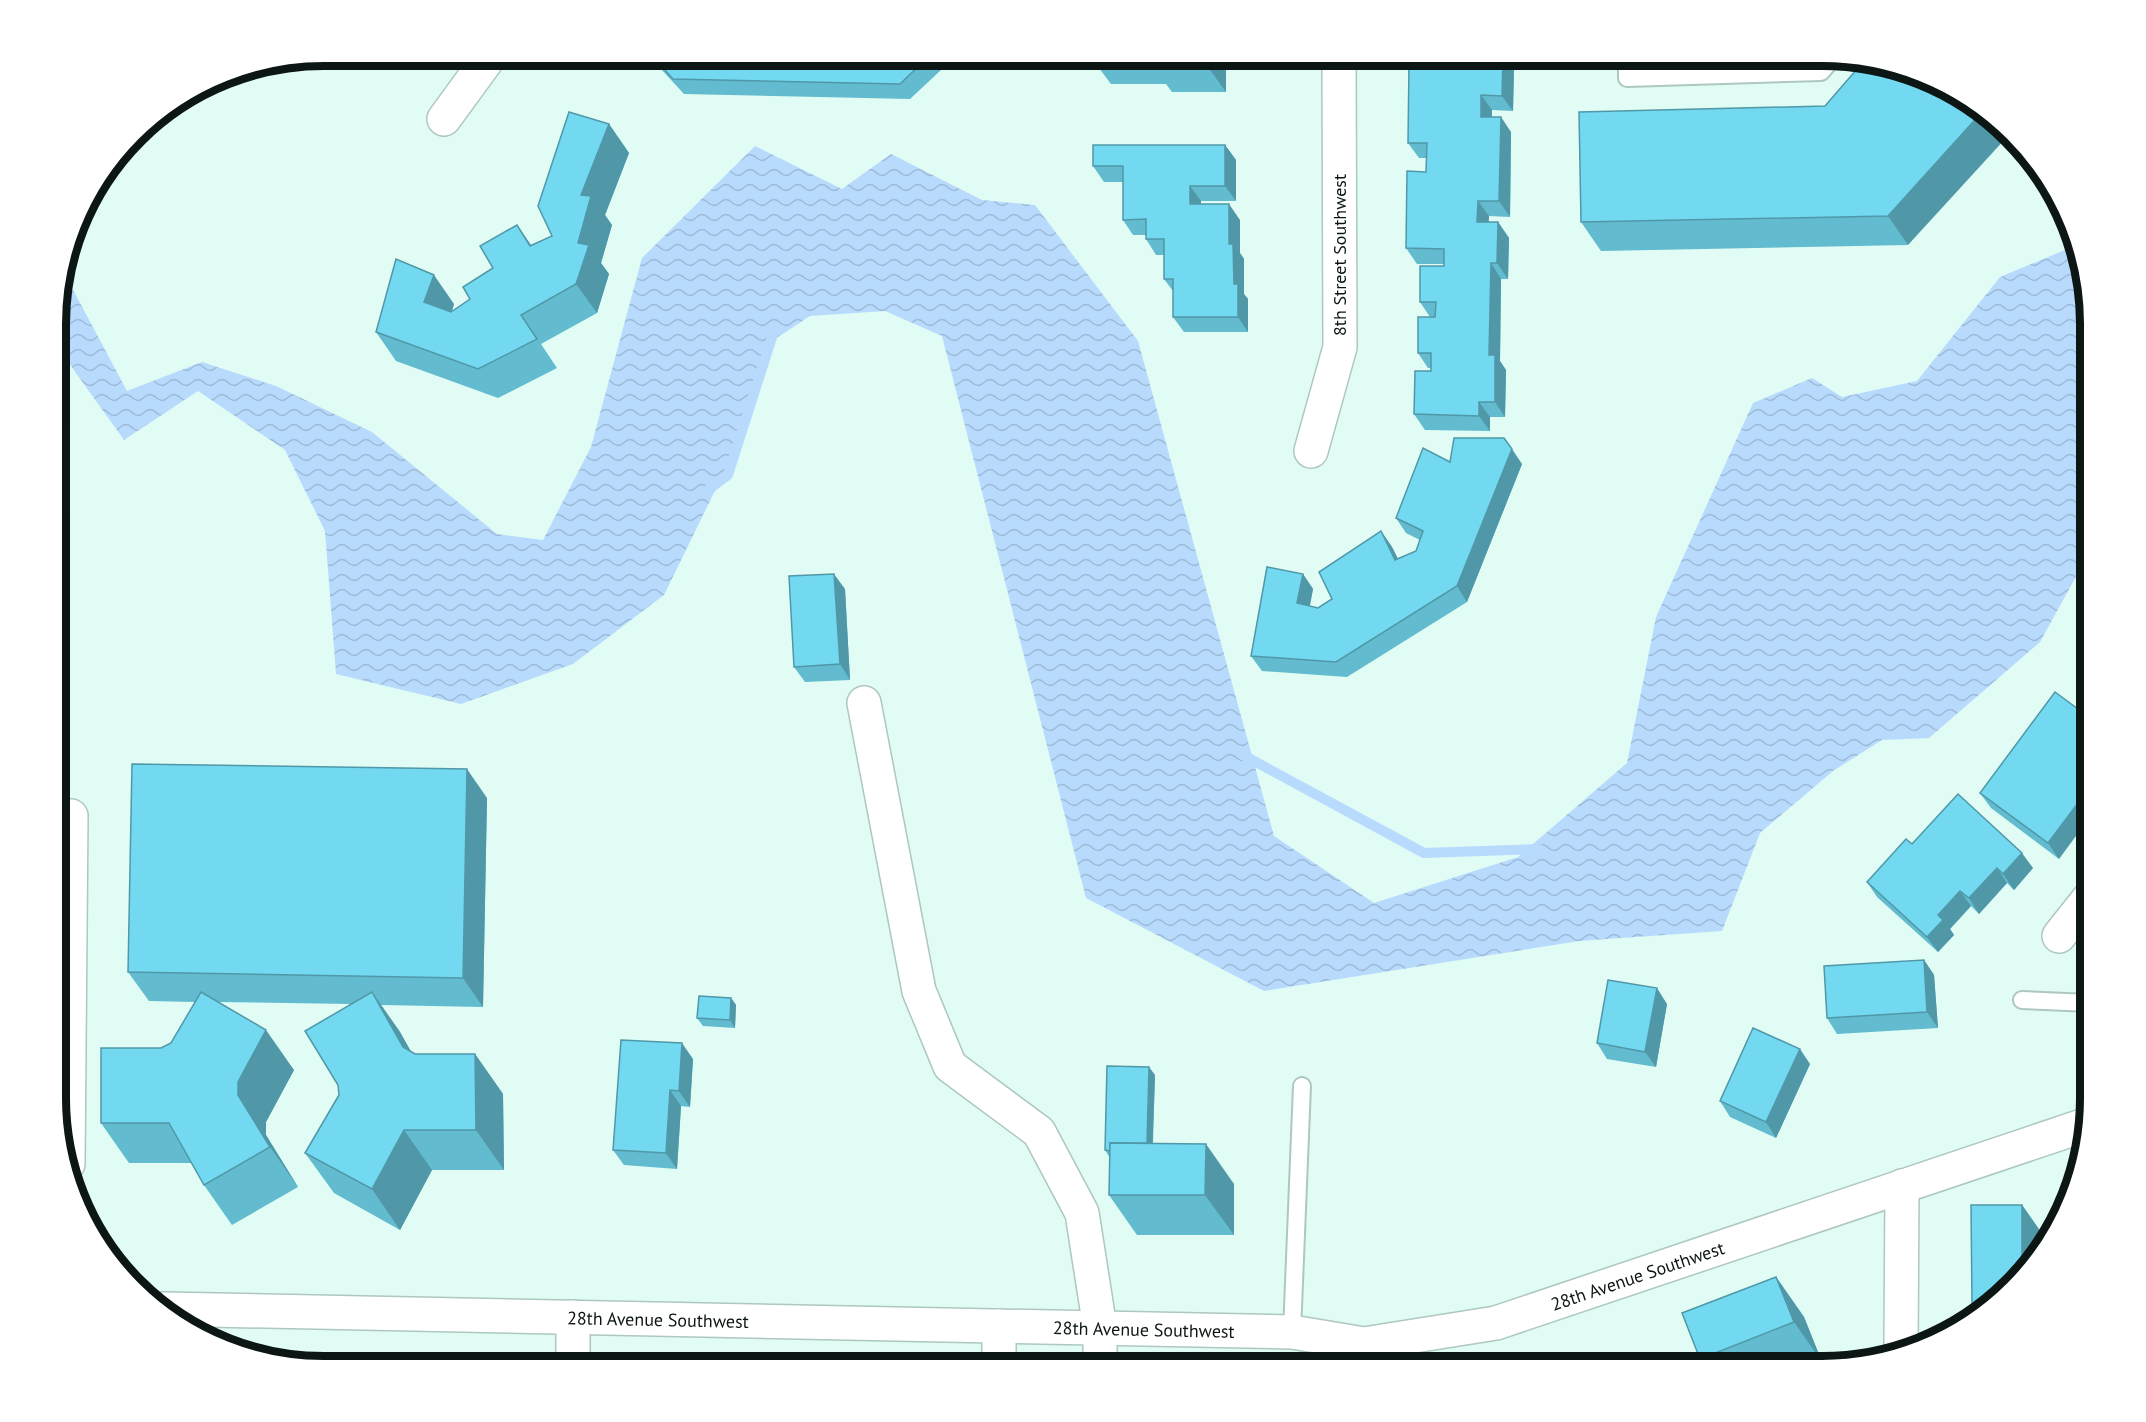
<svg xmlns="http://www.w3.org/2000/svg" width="2146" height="1422" viewBox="0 0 2146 1422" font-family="'PT Sans',sans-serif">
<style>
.water{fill:url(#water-waves)}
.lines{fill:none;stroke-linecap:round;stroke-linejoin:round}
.stream{stroke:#b8dbfd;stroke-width:10}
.service-casing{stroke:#adc7c1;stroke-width:20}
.minor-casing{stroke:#adc7c1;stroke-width:36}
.service{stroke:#fff;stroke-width:16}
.minor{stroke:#fff;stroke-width:33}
.wall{fill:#62bbce}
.shaded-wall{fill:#5098a8}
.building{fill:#72d9f0;stroke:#5098a8;stroke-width:1.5}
.labels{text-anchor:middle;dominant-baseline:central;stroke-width:6;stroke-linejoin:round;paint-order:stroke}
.street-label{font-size:18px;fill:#0c1614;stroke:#fff}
.rim{fill:none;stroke:#0c1614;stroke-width:8}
</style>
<defs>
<pattern id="water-waves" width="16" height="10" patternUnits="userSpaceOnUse" patternTransform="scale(1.5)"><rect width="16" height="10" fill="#b8dbfd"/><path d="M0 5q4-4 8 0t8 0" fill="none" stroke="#9dbbd8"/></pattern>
</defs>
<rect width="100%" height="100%" fill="#e0fcf5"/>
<polygon class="water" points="755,146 842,189 891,154 982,200 1035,205 1138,341 1274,836 1374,903 1518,857 1627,763 1656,617 1753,403 1812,378 1842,397 1917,381 2000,277 2072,247 2090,307 2090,512 2079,517 2078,573 2040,642 1929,738 1882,740 1833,771 1760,833 1722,931 1579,941 1264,991 1086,898 942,336 885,311 810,316 766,345 728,464 664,595 573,664 461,704 336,674 325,531 285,450 198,391 124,440 58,348 58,289 63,271 127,391 202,362 276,386 372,432 497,534 543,540 591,447 642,258"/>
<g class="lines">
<g class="stream">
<polyline points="708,490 728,475 774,331"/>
<polyline points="1243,755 1424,853 1539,849"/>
</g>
<g class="service-casing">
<g id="service">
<polyline points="1627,56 1627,78 1821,72 1834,57"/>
<polyline points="2022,1000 2090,1003"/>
<polyline points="1292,1332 1302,1086"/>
</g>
</g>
<g class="minor-casing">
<g id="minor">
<polyline points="444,119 490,56"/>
<polyline points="1311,451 1340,347 1339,56"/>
<polyline points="864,703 919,991 950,1066 1039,1132 1082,1213 1100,1328 1100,1366"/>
<polyline points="2059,936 2090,897"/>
<polyline points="68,1164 71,816"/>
<path id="s1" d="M164 1309 1292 1332 1364 1344 1496 1323 2088 1124"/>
<polyline points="573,1317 573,1366"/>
<polyline points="1901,1347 1902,1186"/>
<polyline points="999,1366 999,1326"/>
</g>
</g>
<use href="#service" class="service"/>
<use href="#minor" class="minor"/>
</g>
<g class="wall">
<polygon points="649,56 956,56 910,99 684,94"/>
<polygon points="1090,56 1226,56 1226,92 1172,92 1166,84 1111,84"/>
<polygon points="1424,56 1508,56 1508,59 1514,68 1513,111 1492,110 1492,117 1511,132 1510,217 1489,216 1488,222 1498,222 1509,238 1508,279 1501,279 1500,361 1506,370 1505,417 1490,417 1490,431 1425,430 1414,414 1431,371 1431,368 1428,368 1418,353 1430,317 1420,302 1444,266 1444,264 1417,264 1406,248 1426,172 1427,158 1419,158 1408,143 1427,65 1428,60"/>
<polygon points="1825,106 1908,245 1601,251 1581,222"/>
<polygon points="609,124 629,153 605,215 612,225 601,263 609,274 597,313 541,344 557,368 498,398 396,361 376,332 454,304 452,312 470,299 493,268 517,225 531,245 552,236"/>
<polygon points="1225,145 1236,160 1236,201 1201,201 1201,204 1240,220 1240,253 1244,259 1244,294 1248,299 1248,332 1184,332 1173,317 1173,291 1164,279 1164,255 1156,255 1146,239 1146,235 1133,235 1123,220 1123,182 1104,182 1093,166"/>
<polygon points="1450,462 1522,464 1467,602 1347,677 1262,671 1251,656 1303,574 1313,589 1310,606 1318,608 1332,599 1381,531 1392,547 1398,559 1416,551 1420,540 1406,533 1396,518"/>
<polygon points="845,589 850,680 805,682 794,667"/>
<polygon points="2055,692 2059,859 1991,808 1980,793"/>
<polygon points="487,798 483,1007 381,1005 400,1032 411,1052 415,1054 475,1054 503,1094 504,1170 432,1170 400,1230 334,1193 305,1153 339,1095 352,1004 219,1002 294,1070 266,1122 266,1135 298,1187 232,1225 204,1185 192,1163 129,1163 101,1123 161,1048 171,1043 195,1002 149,1001 128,972"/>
<polygon points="1912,844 2033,868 2014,890 2007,883 1979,914 1971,906 1950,929 1954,935 1938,952 1877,897 1867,882"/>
<polygon points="1924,960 1934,975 1938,1028 1837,1034 1827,1018"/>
<polygon points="731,998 736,1005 735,1028 703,1026 697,1018"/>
<polygon points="1667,1004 1656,1067 1607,1059 1597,1043"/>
<polygon points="693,1059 690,1107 681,1106 677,1169 624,1165 613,1150"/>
<polygon points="1810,1064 1776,1138 1730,1117 1720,1101"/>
<polygon points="1155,1075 1153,1143 1234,1184 1234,1235 1137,1235 1109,1195 1110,1158 1105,1150"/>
<polygon points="2022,1205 2048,1242 2045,1247 1977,1311 1972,1303"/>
<polygon points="1776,1277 1804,1317 1822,1362 1811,1366 1705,1366 1700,1359"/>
</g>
<g class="shaded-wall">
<polygon points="1205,56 1226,56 1226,92 1205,63"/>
<polygon points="1499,56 1508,56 1508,59 1514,68 1513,111 1502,96"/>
<polygon points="1481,95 1492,110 1491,132 1481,117"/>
<polygon points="1982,112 2006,138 1908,245 1888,216"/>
<polygon points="1501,117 1511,132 1510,217 1499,201"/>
<polygon points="609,124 629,153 605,215 612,225 601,263 609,274 597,313 576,284 581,195"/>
<polygon points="1225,145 1236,160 1236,201 1225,186"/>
<polygon points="1190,186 1201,201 1201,220 1190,204"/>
<polygon points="1478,201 1489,216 1488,237 1477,222"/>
<polygon points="1229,204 1240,220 1240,253 1244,259 1244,294 1248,299 1248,332 1238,317 1229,244"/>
<polygon points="1498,222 1509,238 1508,279 1497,263"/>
<polygon points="517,225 537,254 530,246"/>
<polygon points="1491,263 1501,279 1500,361 1506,370 1505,417 1495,402 1489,355"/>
<polygon points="434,275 454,304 445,331 424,302"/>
<polygon points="1479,402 1490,417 1490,431 1479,416"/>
<polygon points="1512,449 1522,464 1467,602 1457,586"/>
<polygon points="1381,531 1392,547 1406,575 1395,560"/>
<polygon points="834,574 845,589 850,680 840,664"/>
<polygon points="1303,574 1313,589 1307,619 1297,603"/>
<polygon points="467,769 487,798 483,1007 463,978"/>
<polygon points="2090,787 2090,817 2059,859 2048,843"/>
<polygon points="2022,853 2033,868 2014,890 2003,874"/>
<polygon points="1997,868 2007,883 1979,914 1969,898"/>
<polygon points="1960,891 1971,906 1950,929 1954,935 1938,952 1927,937 1938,915"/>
<polygon points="1924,960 1934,975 1938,1028 1927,1012"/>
<polygon points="1657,988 1667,1004 1656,1067 1645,1052"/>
<polygon points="372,992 400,1032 431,1087 403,1047"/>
<polygon points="731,998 736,1005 735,1028 730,1020"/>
<polygon points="266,1030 294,1070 266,1122 266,1135 298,1187 270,1147 238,1095 238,1082"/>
<polygon points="682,1043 693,1059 690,1107 679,1091"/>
<polygon points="1800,1049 1810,1064 1776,1138 1766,1122"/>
<polygon points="475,1054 503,1094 504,1170 476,1130"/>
<polygon points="1149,1067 1155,1075 1152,1159 1147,1152"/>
<polygon points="670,1090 681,1106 677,1169 666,1153"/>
<polygon points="404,1130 432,1170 400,1230 372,1189"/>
<polygon points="1206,1144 1234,1184 1234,1235 1205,1195"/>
<polygon points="2022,1205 2048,1242 2045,1247 2022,1269"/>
<polygon points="1776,1277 1804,1317 1822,1362 1794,1322"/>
</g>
<g class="building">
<polygon points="652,56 929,56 900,84 673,79"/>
<rect x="1151" y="56" width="54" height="7"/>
<polygon points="1428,56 1503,56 1502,96 1481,95 1481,117 1501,117 1499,201 1478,201 1477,222 1498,222 1497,263 1491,263 1489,355 1495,355 1495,402 1479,402 1479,416 1414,414 1415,371 1431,371 1431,353 1418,353 1418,317 1435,317 1436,302 1420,302 1420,266 1444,266 1444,249 1406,248 1407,171 1426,172 1427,143 1408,143 1409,64 1427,65"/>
<polygon points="1863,62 1908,70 1971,101 1982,112 1888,216 1581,222 1579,112 1825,106"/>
<polygon points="569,112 609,124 581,195 591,196 578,243 589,245 576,284 521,315 537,339 478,369 376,332 396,259 434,275 424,302 451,312 470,299 463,287 493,268 480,246 517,225 530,246 552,236 538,206"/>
<polygon points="1093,145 1225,145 1225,186 1190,186 1190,204 1229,204 1229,244 1233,244 1234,284 1238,284 1238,317 1173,317 1173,279 1164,279 1164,239 1146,239 1146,219 1123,220 1123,166 1093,166"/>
<polygon points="1454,438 1504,438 1512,449 1457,586 1336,662 1251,656 1267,567 1303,574 1297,603 1318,608 1332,599 1319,572 1381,531 1395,560 1416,551 1423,531 1396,518 1423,448 1450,462"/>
<polygon points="834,574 840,664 794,667 789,576"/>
<polygon points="2055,692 2090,718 2090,787 2048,843 1980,793"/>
<polygon points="132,764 467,769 463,978 128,972"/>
<polygon points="1958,794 2022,853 2003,874 1997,868 1969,898 1960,891 1938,915 1943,920 1927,937 1867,882 1906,839 1912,844"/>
<polygon points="1924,960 1927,1012 1827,1018 1824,966"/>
<polygon points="1608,980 1657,988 1645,1052 1597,1043"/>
<polygon points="201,992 266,1030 238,1082 238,1095 270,1147 204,1185 169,1123 101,1123 101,1048 161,1048 171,1043"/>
<polygon points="372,992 403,1047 415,1054 475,1054 476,1130 404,1130 372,1189 305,1153 339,1095 338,1085 305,1031"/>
<polygon points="699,996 731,998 730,1020 697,1018"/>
<polygon points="1753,1028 1800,1049 1766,1122 1720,1101"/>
<polygon points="621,1040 682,1043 679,1091 670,1090 666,1153 613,1150"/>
<polygon points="1107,1066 1149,1067 1147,1143 1110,1143 1110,1151 1105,1150"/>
<polygon points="1110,1143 1206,1144 1205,1195 1109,1195"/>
<polygon points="1971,1205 2022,1205 2022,1269 1986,1303 1972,1303"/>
<polygon points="1776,1277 1794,1322 1700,1359 1682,1313"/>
</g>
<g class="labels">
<g class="street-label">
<text transform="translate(1339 255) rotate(-90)">8th Street Southwest</text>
<text stroke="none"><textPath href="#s1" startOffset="1484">28th Avenue Southwest</textPath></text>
<text stroke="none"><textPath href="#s1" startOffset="494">28th Avenue Southwest</textPath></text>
<text stroke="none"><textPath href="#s1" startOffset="980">28th Avenue Southwest</textPath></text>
</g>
</g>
<path d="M0 0H2146V1422H0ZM324 66H1822A258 258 0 0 1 2080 324V1098A258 258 0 0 1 1822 1356H324A258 258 0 0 1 66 1098V324A258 258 0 0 1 324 66Z" fill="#fff" fill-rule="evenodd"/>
<path class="rim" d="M324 66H1822A258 258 0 0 1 2080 324V1098A258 258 0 0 1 1822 1356H324A258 258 0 0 1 66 1098V324A258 258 0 0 1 324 66Z"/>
</svg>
